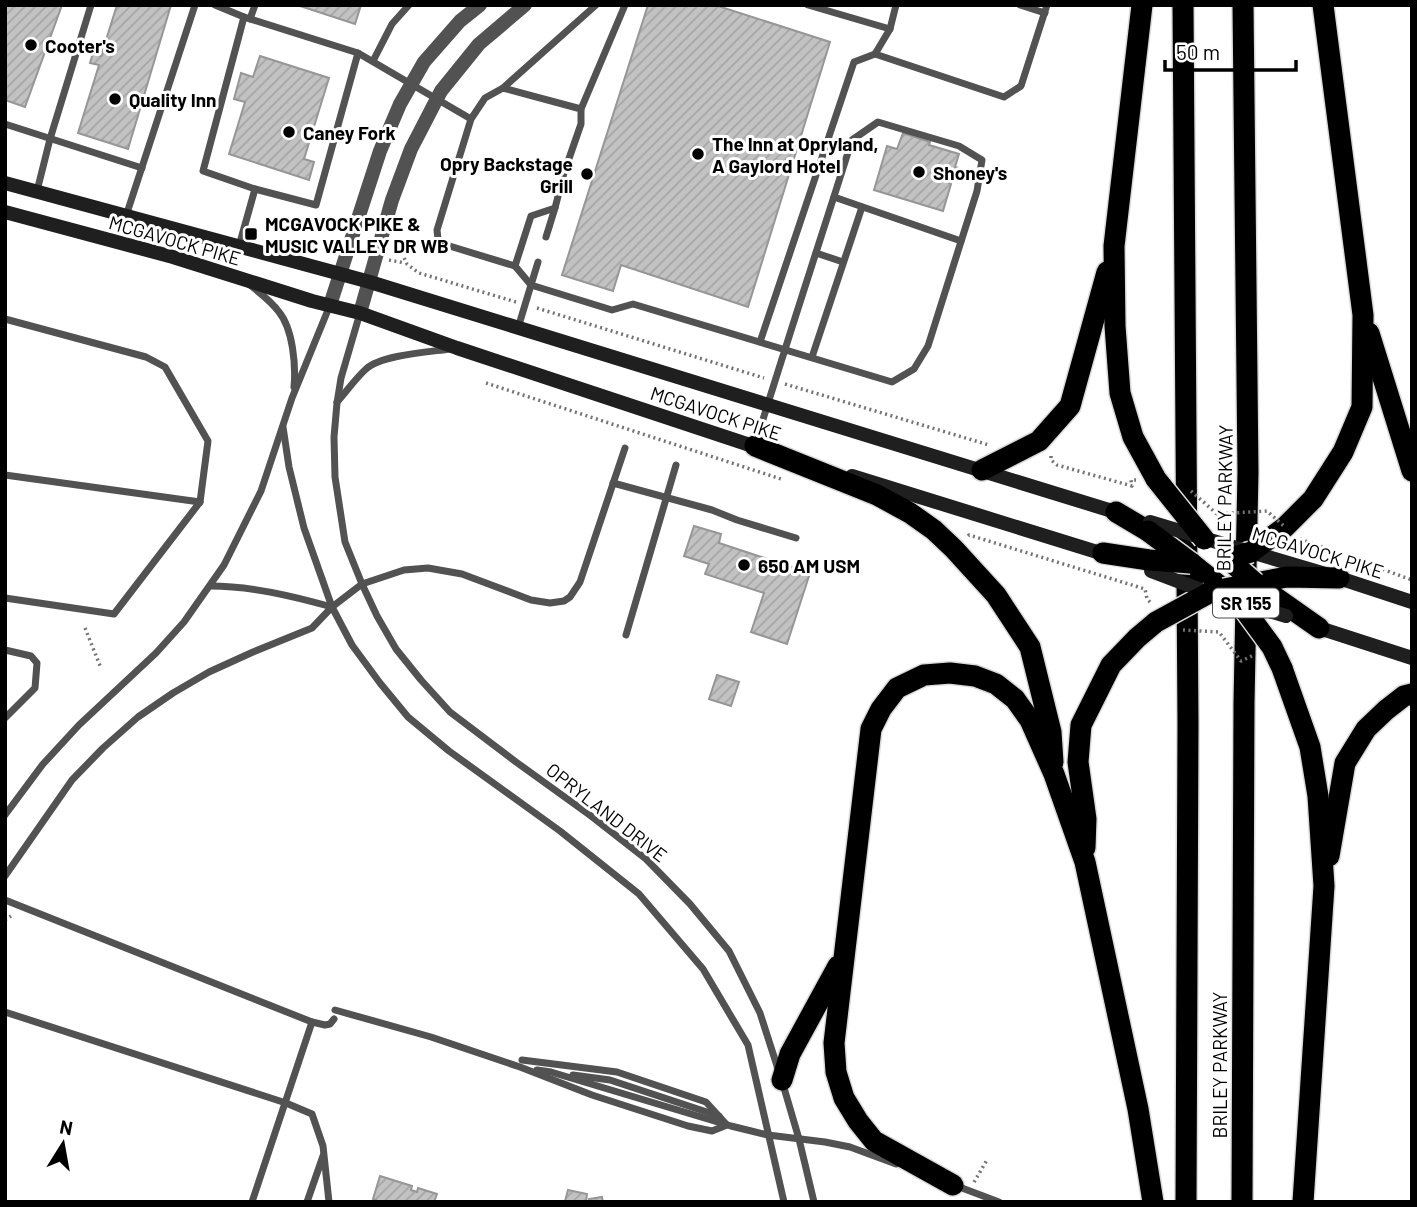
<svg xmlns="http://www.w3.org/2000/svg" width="1417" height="1207" viewBox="0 0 1417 1207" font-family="Barlow,sans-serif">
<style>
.building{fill:url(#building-hatch);stroke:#969696;stroke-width:2}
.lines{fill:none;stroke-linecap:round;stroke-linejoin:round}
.highway-casing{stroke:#dbdbdb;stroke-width:24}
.path{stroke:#747474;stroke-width:3.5;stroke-dasharray:2 3.5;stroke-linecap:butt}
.lane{stroke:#525252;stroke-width:7}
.street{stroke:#525252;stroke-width:14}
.secondary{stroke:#1f1f1f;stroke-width:14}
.highway{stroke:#000;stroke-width:21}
.highway-bridge-casing{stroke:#dbdbdb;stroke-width:24;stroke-linecap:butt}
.path-bridge{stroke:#747474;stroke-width:3.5;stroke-dasharray:2 3.5;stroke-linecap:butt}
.secondary-bridge{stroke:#1f1f1f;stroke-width:14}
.highway-bridge{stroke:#000;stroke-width:21}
.poi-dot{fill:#000;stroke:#fff;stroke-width:2.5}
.labels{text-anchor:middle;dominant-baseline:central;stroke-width:6;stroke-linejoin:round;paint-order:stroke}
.shield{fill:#fff;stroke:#4c4c4c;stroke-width:2}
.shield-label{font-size:18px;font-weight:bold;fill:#000}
.poi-label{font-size:19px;font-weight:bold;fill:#000;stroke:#fff;text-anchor:start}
.street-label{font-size:19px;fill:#000;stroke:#fff}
</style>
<defs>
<pattern id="building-hatch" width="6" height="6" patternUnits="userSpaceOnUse" patternTransform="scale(1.75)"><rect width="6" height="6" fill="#c2c2c2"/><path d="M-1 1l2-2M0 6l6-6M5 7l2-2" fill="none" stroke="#a5a5a5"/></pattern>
</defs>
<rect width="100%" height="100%" fill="#fff"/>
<g class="building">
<polygon points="5,5 62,5 25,107 5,100"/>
<polygon points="117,5 171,5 128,149 78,133 99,65 90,63 93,53 101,56"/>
<polygon points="297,5 361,5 355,24"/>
<polygon points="648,5 715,5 830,42 748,307 621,265 613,291 562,275"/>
<polygon points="260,56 329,78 304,159 314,162 309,180 229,154 245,102 234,99 241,73 253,77"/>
<polygon points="903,133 930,142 929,145 959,154 955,167 959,168 956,178 952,176 949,183 951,184 943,211 874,190 887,146 897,149"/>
<polygon points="694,526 721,534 719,543 810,573 787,644 751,632 764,593 705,574 709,564 684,556"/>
<polygon points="717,675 739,682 731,706 709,699"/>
<polygon points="380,1176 412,1186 411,1190 417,1192 418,1188 437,1194 434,1202 380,1202 373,1199"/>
<polygon points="568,1190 587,1194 586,1202 565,1201"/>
<polygon points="602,1197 603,1202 590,1202 589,1199"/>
</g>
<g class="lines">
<g class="highway-casing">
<g id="highway">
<polyline points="1142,5 1114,246 1115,326 1120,393 1133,437 1156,479"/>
<polyline points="1183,5 1188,724 1186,1202"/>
<polyline points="1243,5 1248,472 1246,570"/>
<polyline points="1369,333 1412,471"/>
<polyline points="755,446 877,495 910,513 934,530 954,549 996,595 1030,647 1051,732 1053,762"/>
<polyline points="982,470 1039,441 1070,406 1107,272"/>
<polyline points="1116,512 1148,531"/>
<polyline points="1251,552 1285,527 1313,499 1343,452 1362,407 1363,315 1323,5"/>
<polyline points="1103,553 1149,560"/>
<polyline points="1191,563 1236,599"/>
<polyline points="1255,583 1287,577 1339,578"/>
<polyline points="1255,583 1319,628"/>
<polyline points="1282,668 1310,747 1318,796 1324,886 1303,1202"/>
<polyline points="1085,848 1086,819 1078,762 1081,725 1111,665 1137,638 1156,622"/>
<polyline points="1329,856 1345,763 1366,729 1386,710 1404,696 1412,694"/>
<polyline points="782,1080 790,1054 838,966"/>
<polyline points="953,1185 874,1141 858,1121 844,1098 836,1072 834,1043 871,729 881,709 897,688 924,675 950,673 975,676 996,684 1015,699 1030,720 1054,774 1085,862 1138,1109 1153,1202"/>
<polyline points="1242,1202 1244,703 1246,602"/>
</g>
</g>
<g class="path">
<polyline points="397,243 407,264 419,273 516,302"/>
<polyline points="389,260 405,263"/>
<polyline points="537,308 764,378"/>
<polyline points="486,383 781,479"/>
<polyline points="785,384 989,445"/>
<polyline points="1051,456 1051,460 1057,465 1132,486 1131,480 1136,480"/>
<polyline points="968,536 969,535 1145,589 1147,599 1151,603"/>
<polyline points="1300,539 1412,580"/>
<polyline points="85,628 101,668"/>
<polyline points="5,920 11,916"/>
<polyline points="974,1182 987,1160"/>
</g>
<g class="lane">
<polyline points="215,5 244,17 358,53 471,119 437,230 438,239 443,244 515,266 531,216 555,208 564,173 581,124 581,109 503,88 485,98 471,119"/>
<polyline points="808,5 890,29"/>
<polyline points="1020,5 1045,13"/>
<polyline points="250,19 255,5"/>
<polyline points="875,54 1004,97 1021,86 1047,5"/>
<polyline points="373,61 392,24 409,5"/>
<polyline points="503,88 596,5"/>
<polyline points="581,109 625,5"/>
<polyline points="5,124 142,168"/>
<polyline points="255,189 316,205 358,53"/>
<polyline points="37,191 50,139 91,5"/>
<polyline points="834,197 961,241"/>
<polyline points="126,216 195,5"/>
<polyline points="546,237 555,208"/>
<polyline points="239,246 255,189 203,171 244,17"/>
<polyline points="816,253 843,262"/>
<path d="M538 262 531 285 612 310 633 304 892 382 914 369 928 346 977 191 982 160 959 146 878 122 852 140C820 241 787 341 756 442"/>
<polyline points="515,266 531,285 518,328"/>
<path d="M250 285C260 293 271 301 279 312 293 329 296 366 294 387"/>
<polyline points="360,313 341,378 337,403 334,437 335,477 345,542 362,584 377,616 396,649 421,680 450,712 516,762 591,816 646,859 690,904 729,951 760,1013 778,1069"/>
<polyline points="5,319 146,357 165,367 208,441 200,502 5,475"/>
<polyline points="760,342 854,62 875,54 890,29 896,5"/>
<polyline points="812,357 862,207"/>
<path d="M337 402C347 391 355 379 366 369 381 355 429 352 450 349"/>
<polyline points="283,427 289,467 304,528 332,607 352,645 380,683 408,717 449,751 560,831 639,894 703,969 748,1045 784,1202"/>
<polyline points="613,483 712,510 737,520 796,538"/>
<path d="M210 586C251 586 292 596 332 607"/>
<polyline points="5,598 114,614 200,502"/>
<polyline points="626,635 676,465"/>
<polyline points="5,650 31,656 37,663 35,688 5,718"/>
<polyline points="5,815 43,764 79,725 156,653 184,622 224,565 261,491 292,398 330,305"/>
<polyline points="5,876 72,780 103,748 138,717 173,693 209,672 253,652 312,628 332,607 362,584 404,570 428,568 462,574 531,600 550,603 564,601 570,597 580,582 625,448"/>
<polyline points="5,900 312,1022 325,1025 330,1024 334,1019"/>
<polyline points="335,1010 431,1037 520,1067 592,1095 688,1126 712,1131 727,1125 706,1102 617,1072 522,1060"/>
<polyline points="5,1012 286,1103 312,1114 323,1146 329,1202"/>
<polyline points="537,1070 551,1072 731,1126 768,1135 825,1142 850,1147 896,1164"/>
<polyline points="573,1075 610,1080 719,1116"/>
<polyline points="782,1081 799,1139 814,1202"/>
<polyline points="954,1185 999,1202"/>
<polyline points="252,1202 312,1022"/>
<polyline points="307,1202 323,1156"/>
</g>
<g class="street">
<polyline points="330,305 380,151 400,104 424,62 460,21 480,5"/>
<polyline points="360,313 392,200 411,149 441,91 479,44 525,5"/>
</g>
<g class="secondary">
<polyline points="5,183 370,282 1125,515"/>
<polyline points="5,212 173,257 312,301 360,313 457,348 762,449"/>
<polyline points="852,476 1110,556"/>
<polyline points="1251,552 1339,578 1412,602"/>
<polyline points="1310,625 1412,658"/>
</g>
<use href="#highway" class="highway"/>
<g class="highway-bridge-casing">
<g id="highway-bridge">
<polyline points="1156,479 1204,539"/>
<polyline points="1148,531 1191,563"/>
<polyline points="1228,559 1255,583"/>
<polyline points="1228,559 1251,552"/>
<polyline points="1149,560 1191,563"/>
<polyline points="1224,589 1255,583"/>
<polyline points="1239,602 1272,647 1282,668"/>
<polyline points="1156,622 1209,593"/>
</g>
</g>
<g class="path-bridge">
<polyline points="1191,491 1217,514 1267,511 1285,527"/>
<polyline points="1183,630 1219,632 1241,661 1254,655"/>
</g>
<g class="secondary-bridge">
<polyline points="1150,522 1250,552"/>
<polyline points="1151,571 1209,593"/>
<polyline points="1239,602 1286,616"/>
</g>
<use href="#highway-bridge" class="highway-bridge"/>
</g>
<g class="poi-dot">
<circle cx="31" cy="45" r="7"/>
<circle cx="115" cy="99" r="7"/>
<circle cx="289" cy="132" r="7"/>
<circle cx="698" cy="154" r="7"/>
<circle cx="919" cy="172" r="7"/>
<circle cx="587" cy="174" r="7"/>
<rect x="244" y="227" width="14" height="14" rx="3.5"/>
<circle cx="744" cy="565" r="7"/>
</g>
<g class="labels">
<rect class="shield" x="1213" y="588.5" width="66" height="29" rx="5"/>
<g class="shield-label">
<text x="1246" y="603">SR 155</text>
</g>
<g class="poi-label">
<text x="45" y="45">Cooter's</text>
<text x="129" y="99">Quality Inn</text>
<text x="303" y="132">Caney Fork</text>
<text x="712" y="143">The Inn at Opryland,<tspan x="712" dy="22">A Gaylord Hotel</tspan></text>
<text x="573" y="163" text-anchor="end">Opry Backstage<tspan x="573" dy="22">Grill</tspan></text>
<text x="933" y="172">Shoney's</text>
<text x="265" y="223">MCGAVOCK PIKE &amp;<tspan x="265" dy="22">MUSIC VALLEY DR WB</tspan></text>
<text x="758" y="565">650 AM USM</text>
</g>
<g class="street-label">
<text transform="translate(175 240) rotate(16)">MCGAVOCK PIKE</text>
<text transform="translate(716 413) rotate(18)">MCGAVOCK PIKE</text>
<text transform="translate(1224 498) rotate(-89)">BRILEY PARKWAY</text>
<text transform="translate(1318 552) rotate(17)">MCGAVOCK PIKE</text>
<text transform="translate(607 812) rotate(38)">OPRYLAND DRIVE</text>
<text transform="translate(1219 1065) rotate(-90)">BRILEY PARKWAY</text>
</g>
</g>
<rect width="1417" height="1207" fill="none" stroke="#000000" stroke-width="14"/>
<g transform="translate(63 1144) rotate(11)" stroke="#ffffff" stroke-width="5" paint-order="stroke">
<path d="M0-5L12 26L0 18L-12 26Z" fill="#000000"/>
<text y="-10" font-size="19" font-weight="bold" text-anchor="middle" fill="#000000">N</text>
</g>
<path d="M1165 60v10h131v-10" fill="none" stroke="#000000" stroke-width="3.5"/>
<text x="1176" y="60" font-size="21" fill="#000000" stroke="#ffffff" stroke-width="5" paint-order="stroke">50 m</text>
</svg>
